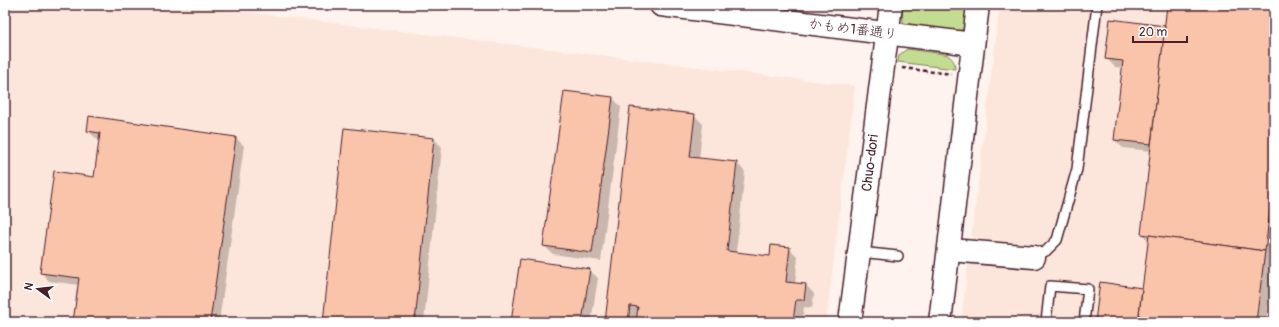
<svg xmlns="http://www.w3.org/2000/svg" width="1279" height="327" viewBox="0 0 1279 327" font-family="Pangolin,'Klee One',sans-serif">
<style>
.built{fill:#fce5da}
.green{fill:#c2dc92;stroke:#867e5e}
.shadow{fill:#0003}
.building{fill:#f9c4aa;stroke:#4a1f2b}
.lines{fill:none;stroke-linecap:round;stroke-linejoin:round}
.lane-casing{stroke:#4a1f2b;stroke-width:12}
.secondary-casing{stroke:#4a1f2b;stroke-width:25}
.path{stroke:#4a1f2b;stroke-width:2.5;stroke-dasharray:4 3;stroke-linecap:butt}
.lane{stroke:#fff;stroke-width:9}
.secondary{stroke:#fff;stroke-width:22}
.labels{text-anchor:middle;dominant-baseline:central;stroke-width:3;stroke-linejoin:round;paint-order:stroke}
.street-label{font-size:14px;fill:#4a1f2b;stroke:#fff}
</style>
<rect width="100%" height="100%" fill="#fef3ee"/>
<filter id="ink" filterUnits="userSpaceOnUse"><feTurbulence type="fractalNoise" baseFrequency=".025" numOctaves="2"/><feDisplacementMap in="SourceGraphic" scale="8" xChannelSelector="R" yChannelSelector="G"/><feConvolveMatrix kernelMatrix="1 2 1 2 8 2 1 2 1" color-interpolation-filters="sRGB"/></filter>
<g filter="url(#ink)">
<g class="built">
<polygon points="5,5 184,5 855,86 826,322 5,322"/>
<polygon points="1000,5 1274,5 1274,322 961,322"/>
</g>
<g class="green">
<polygon points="902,5 968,5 965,25 962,30 956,31 908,26 903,22"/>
<path d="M907 49 945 54C952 57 955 61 955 69L898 62 899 55Z"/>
</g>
<g class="shadow">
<polygon points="1168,5 1274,5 1274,256 1266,322 1096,322 1142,289 1143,290 1149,241 1142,234 1151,151 1123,148 1115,140 1123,68 1115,67 1106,58 1166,27"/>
<polygon points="565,92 613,98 621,107 601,261 553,254 544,246"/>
<polygon points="694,115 703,124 699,159 737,163 745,172 736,253 771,257 789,248 798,257 795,284 806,285 814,294 812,308 804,307 802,322 606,322"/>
<polygon points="344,129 434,139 442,147 424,322 324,322"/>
<polygon points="88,131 236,138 244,146 219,322 74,322 79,285 49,281 41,272 95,178 100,140 97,139"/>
<polygon points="589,270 598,278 591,322 512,322"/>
</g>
<g class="building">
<polygon points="1167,5 1274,5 1274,177 1265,251 1141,234"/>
<polygon points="1110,19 1165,26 1151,144 1114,140 1123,61 1105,59"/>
<polygon points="564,91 613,97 592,253 543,246"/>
<polygon points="630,107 695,114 690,157 737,162 727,251 770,256 771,245 790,247 786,282 806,284 804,300 796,300 793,321 781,320 780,322 636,322 638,307 630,306 628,322 605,322"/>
<polygon points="89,116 236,137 210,322 73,322 79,278 40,273 54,171 94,177 100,133 87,131"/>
<polygon points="344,128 434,138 415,322 323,322"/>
<polygon points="1149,235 1265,251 1256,322 1138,322"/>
<polygon points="520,259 590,269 582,322 511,322"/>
<polygon points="1100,282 1142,288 1138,322 1095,322"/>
</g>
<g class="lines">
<g class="lane-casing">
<g id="lane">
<polyline points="859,252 898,256"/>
<polyline points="1034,257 1046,251 1057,240 1077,169 1097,5"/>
<polyline points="1046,322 1050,286 1088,289 1084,322"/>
</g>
</g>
<g class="secondary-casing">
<g id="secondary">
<polyline points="661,5 973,44"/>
<polyline points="950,250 1034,257"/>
<polyline points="850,322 891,5"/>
<polyline points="940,322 978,5"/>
</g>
</g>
<polyline class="path" points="902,68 951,74"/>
<use href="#lane" class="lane"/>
<use href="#secondary" class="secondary"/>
</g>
</g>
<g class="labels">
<g class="street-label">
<text transform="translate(853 29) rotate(7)">かもめ1番通り</text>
<text transform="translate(870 163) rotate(-83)">Chuo-dori</text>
</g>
</g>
<rect width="1279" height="327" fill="none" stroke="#fff" stroke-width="20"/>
<rect x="10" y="10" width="1259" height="307" fill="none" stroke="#4a1f2b" stroke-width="1.5" filter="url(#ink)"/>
<g transform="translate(38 289) rotate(285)" stroke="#ffffff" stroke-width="3" paint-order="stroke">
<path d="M0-3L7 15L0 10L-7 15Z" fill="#4a1f2b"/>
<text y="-6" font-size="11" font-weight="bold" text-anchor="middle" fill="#4a1f2b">N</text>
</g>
<path d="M1133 36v6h54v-6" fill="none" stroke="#4a1f2b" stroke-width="2"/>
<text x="1139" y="36" font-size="12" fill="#4a1f2b" stroke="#ffffff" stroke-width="3" paint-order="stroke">20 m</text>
</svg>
